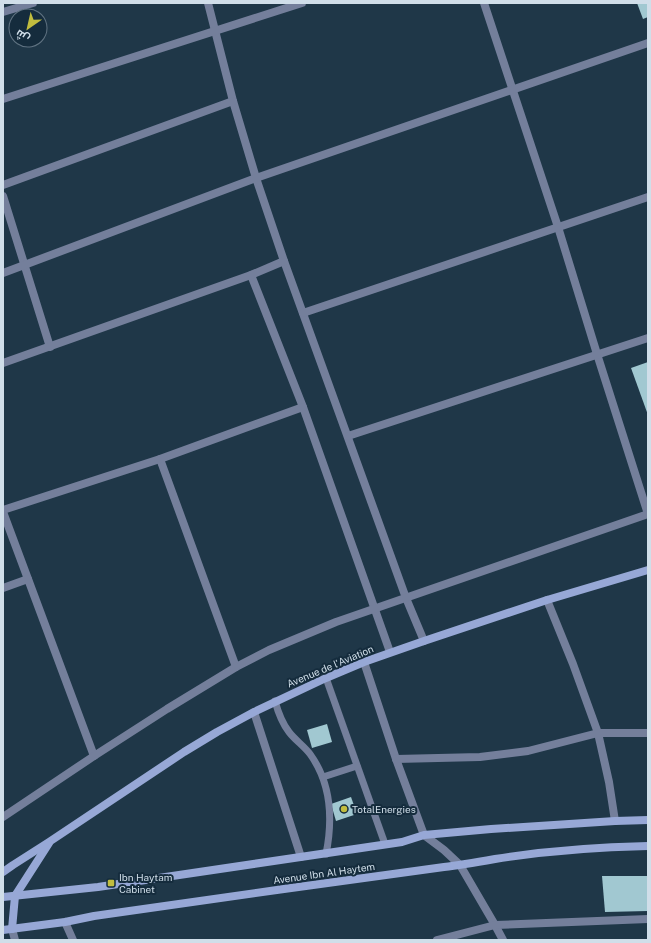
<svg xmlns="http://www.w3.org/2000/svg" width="651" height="943" viewBox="0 0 651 943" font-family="'Public Sans',Cairo,sans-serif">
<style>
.building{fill:#a1c8d1}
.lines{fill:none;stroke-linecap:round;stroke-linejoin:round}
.lane{stroke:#747f9b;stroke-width:7}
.street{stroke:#747f9b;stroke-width:8}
.secondary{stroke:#97a8d6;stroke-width:8}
.poi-dot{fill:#c1bd3f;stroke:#152c3d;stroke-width:1.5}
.labels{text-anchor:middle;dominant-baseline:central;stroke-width:4;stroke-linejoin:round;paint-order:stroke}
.street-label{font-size:10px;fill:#d0dee9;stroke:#152c3d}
.poi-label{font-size:10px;fill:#d0dee9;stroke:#152c3d;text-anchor:start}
</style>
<rect width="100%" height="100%" fill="#1f3748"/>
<g class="building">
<polygon points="637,3 648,3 648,17 643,19"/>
<polygon points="648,362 648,415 631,368"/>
<polygon points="327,724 332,742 312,748 307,730"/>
<polygon points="351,797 357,814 336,821 331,804"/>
<polygon points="602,876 648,876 648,911 605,912"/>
</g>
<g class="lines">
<g class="lane">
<polyline points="326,678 385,844"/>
<path d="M275 701C278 712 282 723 289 732 295 740 304 746 310 754 331 783 333 819 326 854"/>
<polyline points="323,777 357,766"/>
</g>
<g class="street">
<polyline points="208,3 233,101 256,178 284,261 406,598 424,641"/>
<polyline points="484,3 558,227 597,354 648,514"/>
<polyline points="3,12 33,3"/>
<polyline points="3,99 302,3"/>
<polyline points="3,185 233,101"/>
<polyline points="3,196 50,347"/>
<polyline points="3,273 256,178 648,43"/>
<polyline points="251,275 303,407 390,652"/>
<polyline points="303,313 648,197"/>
<polyline points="3,363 251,275 284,261"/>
<polyline points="348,436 648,338"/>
<polyline points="160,459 236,667 269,650 336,622 648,514"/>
<polyline points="3,510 160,459 303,407"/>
<polyline points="3,512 94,756"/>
<polyline points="3,588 28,579"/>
<polyline points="547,600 573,664 598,733 609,782 615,821"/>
<polyline points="364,662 396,759 424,835 444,850 460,865 495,925 503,940"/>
<polyline points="254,712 301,857"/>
<polyline points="396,759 480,757 528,751 598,733 648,733"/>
<polyline points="3,817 94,756 167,709 236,667"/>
<polyline points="65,922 73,940"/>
<polyline points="12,929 15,940"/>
<polyline points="437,940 495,925 648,919"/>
</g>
<g class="secondary">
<polyline points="3,872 13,865 49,842 184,752 217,732 254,712 326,678 364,662 424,641 547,600 648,570"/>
<polyline points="3,897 98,887 402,842 424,835 491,829 615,821 648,820"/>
<polyline points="12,929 15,896 49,843"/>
<path d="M3 930 65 922 94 916C211 899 327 883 444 867 461 865 478 862 495 859 545 851 597 847 648 846"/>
</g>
</g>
<g class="poi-dot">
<circle cx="344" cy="809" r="4"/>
<rect x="107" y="879" width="8" height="8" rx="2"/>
</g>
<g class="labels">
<g class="street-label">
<text transform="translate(330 666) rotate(-23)">Avenue de l'Aviation</text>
<text transform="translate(324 873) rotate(-8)">Avenue Ibn Al Haytem</text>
</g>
<g class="poi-label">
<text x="352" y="809">TotalEnergies</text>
<text x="119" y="877">Ibn Haytam<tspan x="119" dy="12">Cabinet</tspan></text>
</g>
</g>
<rect width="651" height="943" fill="none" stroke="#d0dee9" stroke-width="8"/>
<g transform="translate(28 28) rotate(214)"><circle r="19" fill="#152c3d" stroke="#607382"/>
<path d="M0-3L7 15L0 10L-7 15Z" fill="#c1bd3f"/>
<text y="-6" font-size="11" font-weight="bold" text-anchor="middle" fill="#d0dee9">ش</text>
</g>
</svg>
